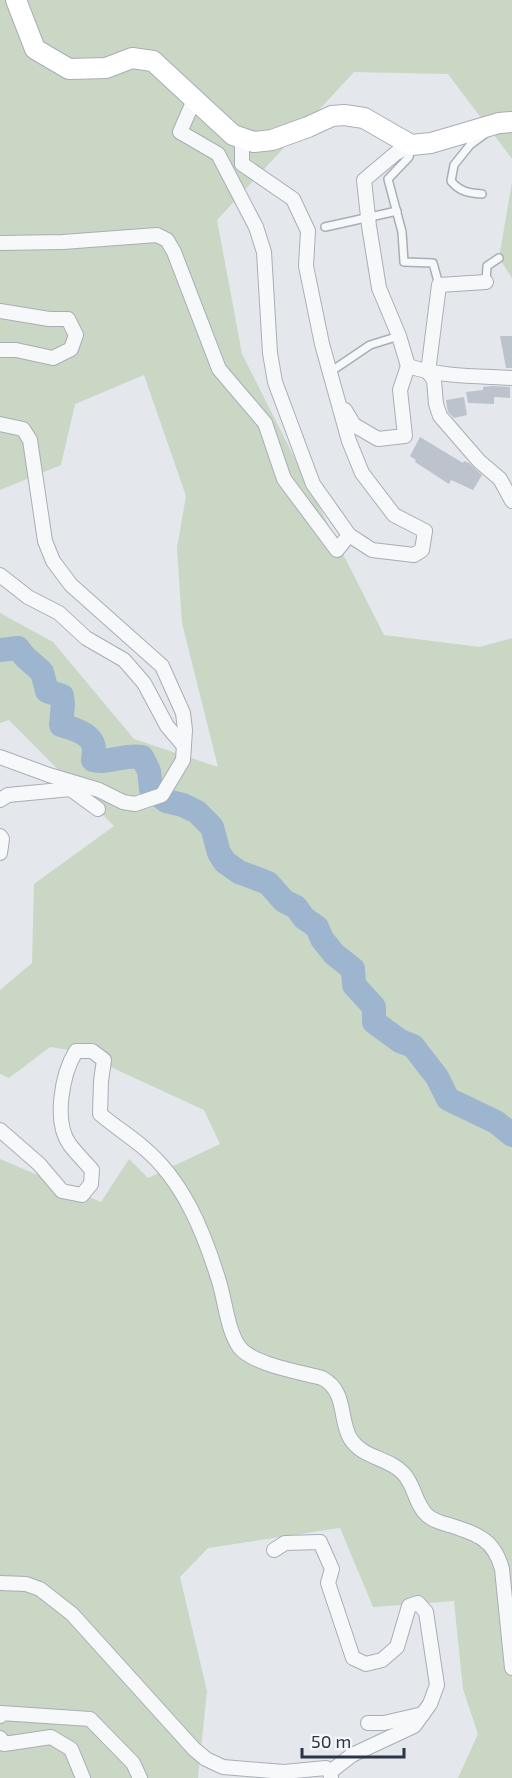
<svg xmlns="http://www.w3.org/2000/svg" width="512" height="1778" viewBox="0 0 512 1778" font-family="'Exo 2',sans-serif">
<style>
.green{fill:#c9d7c4}
.lines{fill:none;stroke-linecap:round;stroke-linejoin:round}
.river{stroke:#9db5ce;stroke-width:24}
.building{fill:#bdc3cc}
.lane-casing{stroke:#a8aeb7;stroke-width:10}
.street-casing{stroke:#a8aeb7;stroke-width:16}
.secondary-casing{stroke:#a8aeb7;stroke-width:22}
.lane{stroke:#f7f8fa;stroke-width:7}
.street{stroke:#f7f8fa;stroke-width:14}
.secondary{stroke:#fff;stroke-width:20}
</style>
<rect width="100%" height="100%" fill="#e4e7ec"/>
<g class="green">
<polygon points="0,0 512,0 512,159 448,74 354,72 217,220 242,354 384,635 480,647 512,638 512,1778 458,1778 478,1734 463,1689 454,1601 373,1607 340,1528 208,1548 180,1577 207,1691 198,1778 0,1778 0,1159 101,1202 129,1159 148,1178 220,1144 204,1110 76,1051 50,1047 9,1078 0,1074 0,990 32,963 34,884 114,826 9,720 0,723 0,613 53,642 134,739 218,767 182,623 177,548 186,496 144,375 75,404 61,465 0,490"/>
<polygon points="512,182 512,278 499,258"/>
</g>
<g class="lines">
<path class="river" d="M0 650 18 648 25 657 42 672 47 691 62 696 63 704 61 725C74 729 94 734 94 750 94 754 93 757 93 760 107 764 125 754 142 757L149 771 151 789 166 801 183 805 197 812 212 827 219 853 225 862 239 872 268 883 284 901 296 907 304 918 317 927 322 939 334 954 353 969 354 985 374 1007V1022L400 1041 413 1046 437 1077 448 1099 496 1122 512 1135"/>
</g>
<g class="building">
<polygon points="500,336 512,336 512,368 506,368"/>
<polygon points="492,386 510,387 510,398 494,397 494,404 468,403 466,392 483,390 483,387"/>
<polygon points="464,397 467,415 454,418 448,412 446,400"/>
<polygon points="420,437 463,463 464,461 469,463 482,475 473,490 451,480 449,484 415,462 416,460 410,456"/>
</g>
<g class="lines">
<g class="lane-casing">
<g id="lane">
<polyline points="411,147 409,157 388,179 402,232 404,262 433,263 439,285"/>
<path d="M482 194C469 193 460 192 451 181L454 165 470 145 485 134"/>
<polyline points="325,227 397,211"/>
<polyline points="486,282 487,266 499,258"/>
<polyline points="330,372 370,345 399,336"/>
</g>
</g>
<g class="street-casing">
<g id="street">
<polyline points="194,100 180,132 218,154 256,227 264,252 270,353 275,382 313,484 349,535 372,550 414,555 422,550 425,531 394,515 362,473 349,441 322,344 306,266 308,231 293,199 242,164 242,138"/>
<path d="M411 145 396 153 364 180 369 226 379 288 399 336 408 366C442 377 477 376 512 378"/>
<polyline points="0,243 63,242 157,235 167,240 174,252 219,369 265,423 284,479 337,550 349,535"/>
<polyline points="486,282 439,285 428,372 434,380 436,404 440,416 479,461 500,479 512,501"/>
<polyline points="0,311 49,319 68,319 76,335 71,349 53,358 16,350 0,350"/>
<polyline points="345,410 354,425 378,439 405,436 400,390 408,366"/>
<polyline points="0,424 23,429 30,440 45,541 53,561 71,585 162,666 183,713 185,730 183,760 162,795 135,804 123,802 99,790 49,775 0,757"/>
<polyline points="0,575 28,597 59,613 86,638 124,660 144,683 167,726 184,746"/>
<polyline points="65,785 98,809"/>
<polyline points="0,800 8,795 71,789"/>
<polyline points="0,836 2,839 0,853"/>
<path d="M0 1130 39 1164 62 1191 82 1195 91 1184 92 1170C85 1162 77 1154 70 1145 53 1122 62 1074 76 1051H92L104 1060 101 1081 100 1114C114 1126 130 1136 144 1148 183 1181 203 1230 218 1278 225 1298 227 1331 240 1348 255 1365 300 1372 322 1378 347 1391 339 1419 350 1438 363 1459 388 1457 403 1473 415 1485 415 1505 428 1516 434 1521 442 1523 449 1525 477 1534 494 1539 502 1569L512 1668"/>
<polyline points="274,1550 285,1543 320,1542 332,1569 328,1583 353,1658 366,1664 382,1660 397,1647 409,1606 418,1603 426,1612 437,1685 430,1704 414,1726 352,1755 330,1772"/>
<polyline points="0,1583 26,1584 40,1589 72,1614 194,1749 206,1759 223,1767 284,1772 326,1768 330,1772 331,1778"/>
<polyline points="0,1716 1,1713 90,1719 133,1763 140,1778"/>
<polyline points="368,1723 384,1723 423,1714"/>
<polyline points="0,1738 4,1744 51,1737 71,1749 83,1778"/>
</g>
</g>
<g class="secondary-casing">
<polyline id="secondary" points="16,0 35,49 69,69 106,68 132,58 153,61 233,135 254,142 272,140 308,127 332,116 344,115 364,118 411,145 431,143 499,123 512,122"/>
</g>
<use href="#lane" class="lane"/>
<use href="#street" class="street"/>
<use href="#secondary" class="secondary"/>
</g>
<path d="M302 1748v9h102v-9" fill="none" stroke="#2a3546" stroke-width="3"/>
<text x="311" y="1748" font-size="18" fill="#2a3546" stroke="#f4f6f9" stroke-width="4.5" paint-order="stroke">50 m</text>
</svg>
